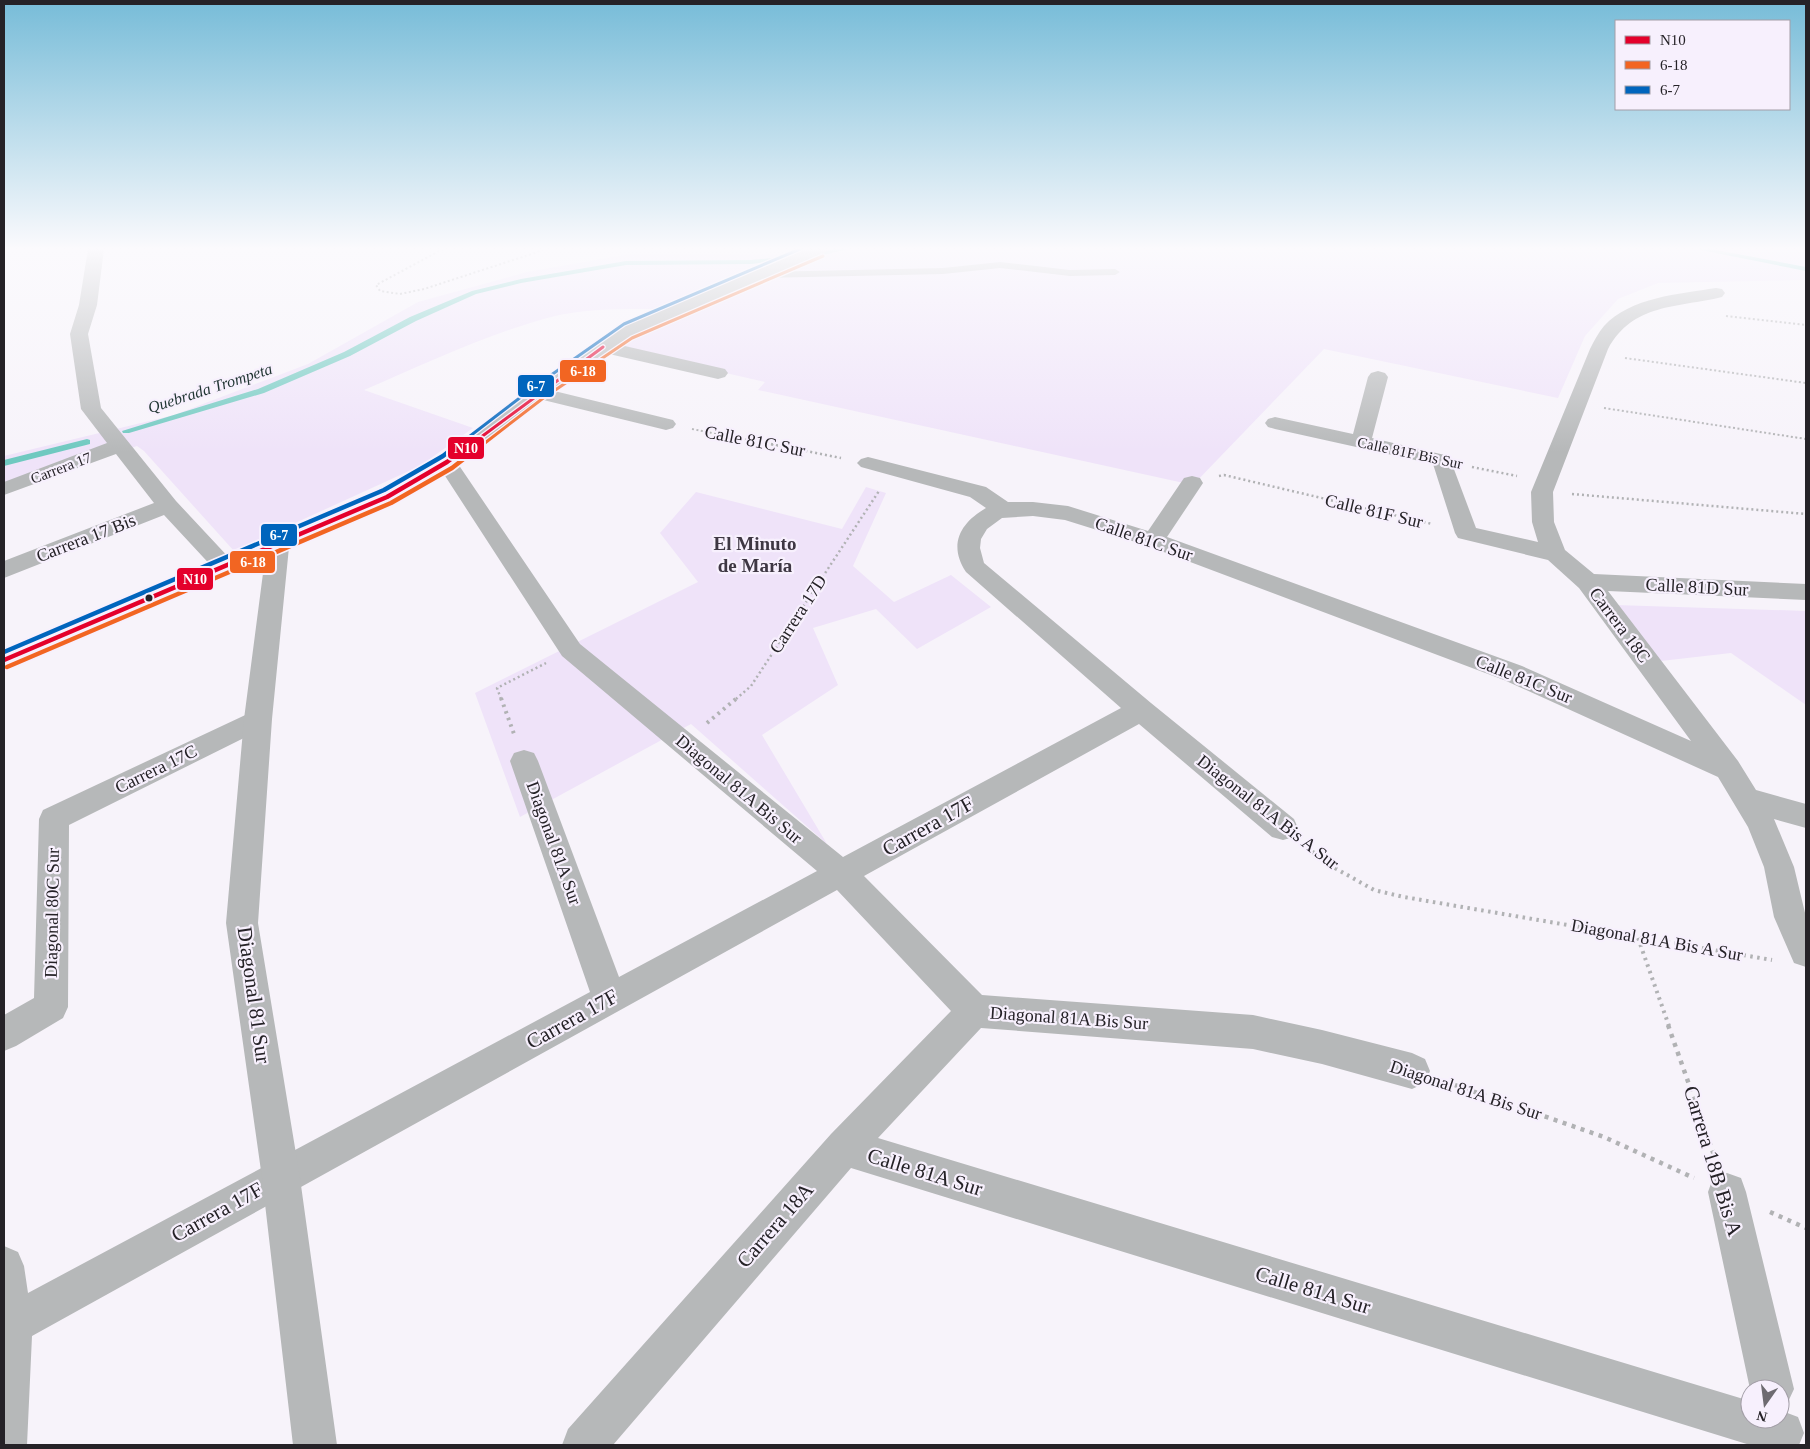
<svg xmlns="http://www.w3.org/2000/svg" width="1810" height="1449" viewBox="0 0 1810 1449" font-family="Georgia,serif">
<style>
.green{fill:#efe3f9}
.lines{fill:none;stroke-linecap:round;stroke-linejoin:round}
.stream{fill:#6fc9c0;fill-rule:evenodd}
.path-far3{stroke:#b1b2b4;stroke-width:2;stroke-dasharray:2 2.5;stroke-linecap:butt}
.path-far2{stroke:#b1b2b4;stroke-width:2.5;stroke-dasharray:2 3;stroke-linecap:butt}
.path-far1{stroke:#b1b2b4;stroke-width:4;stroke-dasharray:2.5 4.5;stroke-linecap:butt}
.path{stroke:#b1b2b4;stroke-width:4.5;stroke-dasharray:4 5.5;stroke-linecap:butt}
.service{fill:#b6b8b9;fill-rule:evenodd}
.minor{fill:#b6b8b9;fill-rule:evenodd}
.tertiary{fill:#b6b8b9;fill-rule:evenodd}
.bus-1-far1-casing{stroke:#f7f0fd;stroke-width:5.5}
.bus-1-casing{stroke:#f7f0fd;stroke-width:8}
.bus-2-far1-casing{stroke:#f7f0fd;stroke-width:5.5}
.bus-2-casing{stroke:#f7f0fd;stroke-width:8}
.bus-3-far1-casing{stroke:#f7f0fd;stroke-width:5.5}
.bus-3-casing{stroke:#f7f0fd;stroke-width:8}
.bus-1-far1{stroke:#e4002b;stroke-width:3}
.bus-1{stroke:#e4002b;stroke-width:4.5}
.bus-2-far1{stroke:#f26522;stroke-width:3}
.bus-2{stroke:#f26522;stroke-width:4.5}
.bus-3-far1{stroke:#0065bd;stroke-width:3}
.bus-3{stroke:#0065bd;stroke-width:4.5}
.bus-dot{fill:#252227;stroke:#f7f0fd;stroke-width:2}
.labels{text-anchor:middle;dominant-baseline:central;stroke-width:4.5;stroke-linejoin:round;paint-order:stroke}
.far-street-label{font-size:15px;fill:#252227;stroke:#f7f0fd}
.far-water-label{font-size:16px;font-style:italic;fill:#1f3431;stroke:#f7f0fd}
.street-label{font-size:18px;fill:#252227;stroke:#f7f0fd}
.neighbourhood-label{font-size:19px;font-weight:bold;fill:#3e3743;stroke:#f7f0fd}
.near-street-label{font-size:21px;fill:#252227;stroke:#f7f0fd}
.line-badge{stroke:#f7f0fd;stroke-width:2}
.badge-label{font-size:14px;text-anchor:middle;font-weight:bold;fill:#fff}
</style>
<rect width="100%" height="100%" fill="#f7f3fa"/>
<g class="green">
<path d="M792 249H1806V280L1658 283 1618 299 1585 336 1558 398 1324 349 1193 485 758 390 765 382 595 343 629 323 661 309C625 309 586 308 551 317 487 334 425 364 364 390L473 428 420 466 234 551 144 451 137 446 4 492V456L174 415 308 364 418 302 527 272 630 254 783 255Z"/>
<polygon points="866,487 886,493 853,566 894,602 951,575 991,607 917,649 876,609 813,628 838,685 762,735 827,844 691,724 520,817 475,693 698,582 660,533 696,492 842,529"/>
<polygon points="1615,605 1806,611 1806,705 1731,653 1661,661"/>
</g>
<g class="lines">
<g class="stream">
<polygon points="834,249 849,249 818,256 815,254"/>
<polygon points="1696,249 1711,249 1806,267 1806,271"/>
<polygon points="791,256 794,258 793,259 751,264 626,265 521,283 476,294 416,321 350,356 264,393 129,433 123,433 122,431 258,389 344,352 410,317 472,291 521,279 626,261 751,260"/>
<polygon points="87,439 90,440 90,444 4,466 4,460"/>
</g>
<g class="path-far3">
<polyline points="443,249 376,285 380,291 400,294 424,289 547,249"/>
<polyline points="1726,316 1806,325"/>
<polyline points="1625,358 1806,383"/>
<polyline points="1604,408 1806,439"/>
<polyline points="692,429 778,446"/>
</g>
<g class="path-far2">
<polyline points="771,444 841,458"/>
<polyline points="1472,467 1517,476"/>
<polyline points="1219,476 1224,475 1432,524"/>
<polyline points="1572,494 1806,514"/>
<polyline points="501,699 497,688 546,663"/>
<polyline points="736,699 751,686 879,491"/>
</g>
<g class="path-far1">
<polyline points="501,698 514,734"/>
<polyline points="707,723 737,698"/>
<polyline points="1307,847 1326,863 1374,890 1404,897 1772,960"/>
<polyline points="1638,938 1669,1026"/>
</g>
<g class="path">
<polyline points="1668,1025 1715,1158"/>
<polyline points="1446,1082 1604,1137 1694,1178"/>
<polyline points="1770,1212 1806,1228"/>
</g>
<polygon class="service" points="1000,262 1070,270 1115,269 1120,272 1115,275 1070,276 1000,268 943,274 759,278 754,275 759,272 943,268"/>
<g class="minor">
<polygon points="88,249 104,249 97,305 88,334 101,408 176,501 232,561 236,566 232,571 224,574 216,571 164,515 4,578 4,561 154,503 116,454 4,495 4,482 107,443 81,409 70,334 79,305"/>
<path d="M1716 288 1722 289 1725 293 1722 297C1677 308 1633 303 1608 349L1553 492 1554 522 1565 550 1594 574 1806 584V600L1608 591 1738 761 1756 790 1806 804V828L1774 819 1794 867 1806 917V967L1794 963 1774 917 1764 867 1748 827 1718 777 1504 680 1145 545 1065 520 1033 516 1002 518 987 529 981 539 980 548 984 563 1151 703 1294 819 1298 828 1294 837 1283 840 1272 837 1139 724 864 876 982 995 1253 1015 1322 1030 1412 1053 1425 1059 1430 1071 1425 1083 1412 1089 1322 1064 1253 1049 981 1028 878 1138 1750 1401V1419H1780V1410L1782 1411 1798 1417 1804 1433 1799 1445H1750L851 1168 613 1445H562L568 1429 831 1134 951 1011 837 890 32 1336 27 1445H4V1246L18 1252 24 1266 28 1293 590 992 510 761 514 753 524 750 534 753 538 761 619 977 817 871 562 656 436 462 440 458 447 456 454 458 580 644 843 857 1121 708 966 572C948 545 960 523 986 508L970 497 861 467 857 463 861 459 868 457 986 487 1008 502H1033L1068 506 1148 531 1184 478 1192 476 1200 478 1203 483 1167 537 1522 666 1691 741 1579 588 1548 560 1458 538 1455 533 1433 464 1275 429 1268 427 1265 423 1268 419 1275 417 1353 434 1368 377 1371 373 1378 371 1385 373 1388 377 1372 438 1449 456 1476 528 1538 542 1532 522 1531 492 1590 349C1594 341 1598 333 1604 326 1631 297 1679 294 1716 288Z"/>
<polygon points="603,341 725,369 728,373 725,377 718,379 596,351 594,347 596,343"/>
<polygon points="538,387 673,420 676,424 673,428 666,430 531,397 528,393 531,389"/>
<polygon points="258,709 268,712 272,719 268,726 69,825 68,1007 63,1018 16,1046 4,1051 4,1015 34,998 39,819 43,810"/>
<polygon points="1727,1173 1741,1178 1746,1192 1794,1389 1787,1404 1780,1407 1780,1389 1750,1389 1708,1192 1713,1178"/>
</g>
<polygon class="tertiary" points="806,249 828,249 826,252 634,335 545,397 454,466 395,502 289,547 272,719 258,923 300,1178 337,1445 293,1445 262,1178 226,923 244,719 265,558 4,669 4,650 379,492 440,458 531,389 622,327"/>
<g class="bus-1-far1-casing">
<polyline id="bus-1-far1" points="469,446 603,347"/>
</g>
<g class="bus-1-casing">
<polyline id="bus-1" points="4,660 387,497 447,462 471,444"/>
</g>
<g class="bus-2-far1-casing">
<polyline id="bus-2-far1" points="481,446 542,399 632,338 823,256"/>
</g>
<g class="bus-2-casing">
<polyline id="bus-2" points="7,667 391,503 452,468 483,444"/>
</g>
<g class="bus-3-far1-casing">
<polyline id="bus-3-far1" points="457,446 534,387 624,324 800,249"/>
</g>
<g class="bus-3-casing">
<polyline id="bus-3" points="4,652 384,490 443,456 458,444"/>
</g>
<use href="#bus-1-far1" class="bus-1-far1"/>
<use href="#bus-1" class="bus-1"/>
<use href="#bus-2-far1" class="bus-2-far1"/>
<use href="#bus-2" class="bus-2"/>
<use href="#bus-3-far1" class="bus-3-far1"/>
<use href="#bus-3" class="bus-3"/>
</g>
<linearGradient id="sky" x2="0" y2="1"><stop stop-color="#77bcd8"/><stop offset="0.55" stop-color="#fbfafd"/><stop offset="1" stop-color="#fbfafd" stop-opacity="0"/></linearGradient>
<rect width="1810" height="452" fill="url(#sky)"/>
<circle class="bus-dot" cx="149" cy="598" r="4.5"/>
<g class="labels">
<g class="far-street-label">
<text transform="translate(1410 453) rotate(12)">Calle 81F Bis Sur</text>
<text transform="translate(61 468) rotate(-21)">Carrera 17</text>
</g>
<g class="far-water-label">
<text transform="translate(210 388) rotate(-18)">Quebrada Trompeta</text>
</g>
<g class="street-label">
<text transform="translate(755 441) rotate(11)">Calle 81C Sur</text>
<text transform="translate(1374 511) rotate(13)">Calle 81F Sur</text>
<text transform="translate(86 538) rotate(-21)">Carrera 17 Bis</text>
<text transform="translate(1144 539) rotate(19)">Calle 81C Sur</text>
<text transform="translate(1697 587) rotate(3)">Calle 81D Sur</text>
<text transform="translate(798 614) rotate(-57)">Carrera 17D</text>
<text transform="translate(1620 625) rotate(53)">Carrera 18C</text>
<text transform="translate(1524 679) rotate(22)">Calle 81C Sur</text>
<text transform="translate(156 769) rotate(-26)">Carrera 17C</text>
<text transform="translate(739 789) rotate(40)">Diagonal 81A Bis Sur</text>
<text transform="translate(1268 812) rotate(38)">Diagonal 81A Bis A Sur</text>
<text transform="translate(554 843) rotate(70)">Diagonal 81A Sur</text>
<text transform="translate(52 913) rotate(-89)">Diagonal 80C Sur</text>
<text transform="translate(1657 940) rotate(10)">Diagonal 81A Bis A Sur</text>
<text transform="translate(1069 1018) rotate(4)">Diagonal 81A Bis Sur</text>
<text transform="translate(1466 1090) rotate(18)">Diagonal 81A Bis Sur</text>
</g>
<g class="neighbourhood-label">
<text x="755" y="543">El Minuto<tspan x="755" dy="22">de María</tspan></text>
</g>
<g class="near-street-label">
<text transform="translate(928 826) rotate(-29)">Carrera 17F</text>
<text transform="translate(254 995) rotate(82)">Diagonal 81 Sur</text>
<text transform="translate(572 1019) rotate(-29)">Carrera 17F</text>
<text transform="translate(1713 1161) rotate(73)">Carrera 18B Bis A</text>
<text transform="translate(925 1172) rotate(17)">Calle 81A Sur</text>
<text transform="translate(217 1212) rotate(-29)">Carrera 17F</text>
<text transform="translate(775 1225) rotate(-49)">Carrera 18A</text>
<text transform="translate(1313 1290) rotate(17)">Calle 81A Sur</text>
</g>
</g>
<g class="line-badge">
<rect x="559" y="359" width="48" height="24" rx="5" fill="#f26522"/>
<rect x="517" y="374" width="38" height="24" rx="5" fill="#0065bd"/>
<rect x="447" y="436" width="38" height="24" rx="5" fill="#e4002b"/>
<rect x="260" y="523" width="38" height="24" rx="5" fill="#0065bd"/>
<rect x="229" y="550" width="47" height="24" rx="5" fill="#f26522"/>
<rect x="176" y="567" width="38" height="24" rx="5" fill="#e4002b"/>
</g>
<g class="badge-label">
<text x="583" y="376">6-18</text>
<text x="536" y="391">6-7</text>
<text x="466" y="453">N10</text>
<text x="279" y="540">6-7</text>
<text x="253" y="567">6-18</text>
<text x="195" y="584">N10</text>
</g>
<rect width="1810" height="1449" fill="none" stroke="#252227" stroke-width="10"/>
<rect x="1615" y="20" width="175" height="90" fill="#f7f0fd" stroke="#a39ea7"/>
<rect x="1625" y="36" width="25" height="8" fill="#e4002b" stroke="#a39ea7"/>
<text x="1660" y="45" font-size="15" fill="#252227">N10</text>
<rect x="1625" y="61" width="25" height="8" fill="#f26522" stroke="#a39ea7"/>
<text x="1660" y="70" font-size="15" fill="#252227">6-18</text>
<rect x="1625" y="86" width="25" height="8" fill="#0065bd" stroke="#a39ea7"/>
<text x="1660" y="95" font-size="15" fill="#252227">6-7</text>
<g transform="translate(1765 1404) rotate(194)"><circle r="24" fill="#f7f0fd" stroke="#a39ea7"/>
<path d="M0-4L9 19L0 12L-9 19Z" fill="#6e6b71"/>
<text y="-8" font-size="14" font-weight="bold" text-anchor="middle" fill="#252227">N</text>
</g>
</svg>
